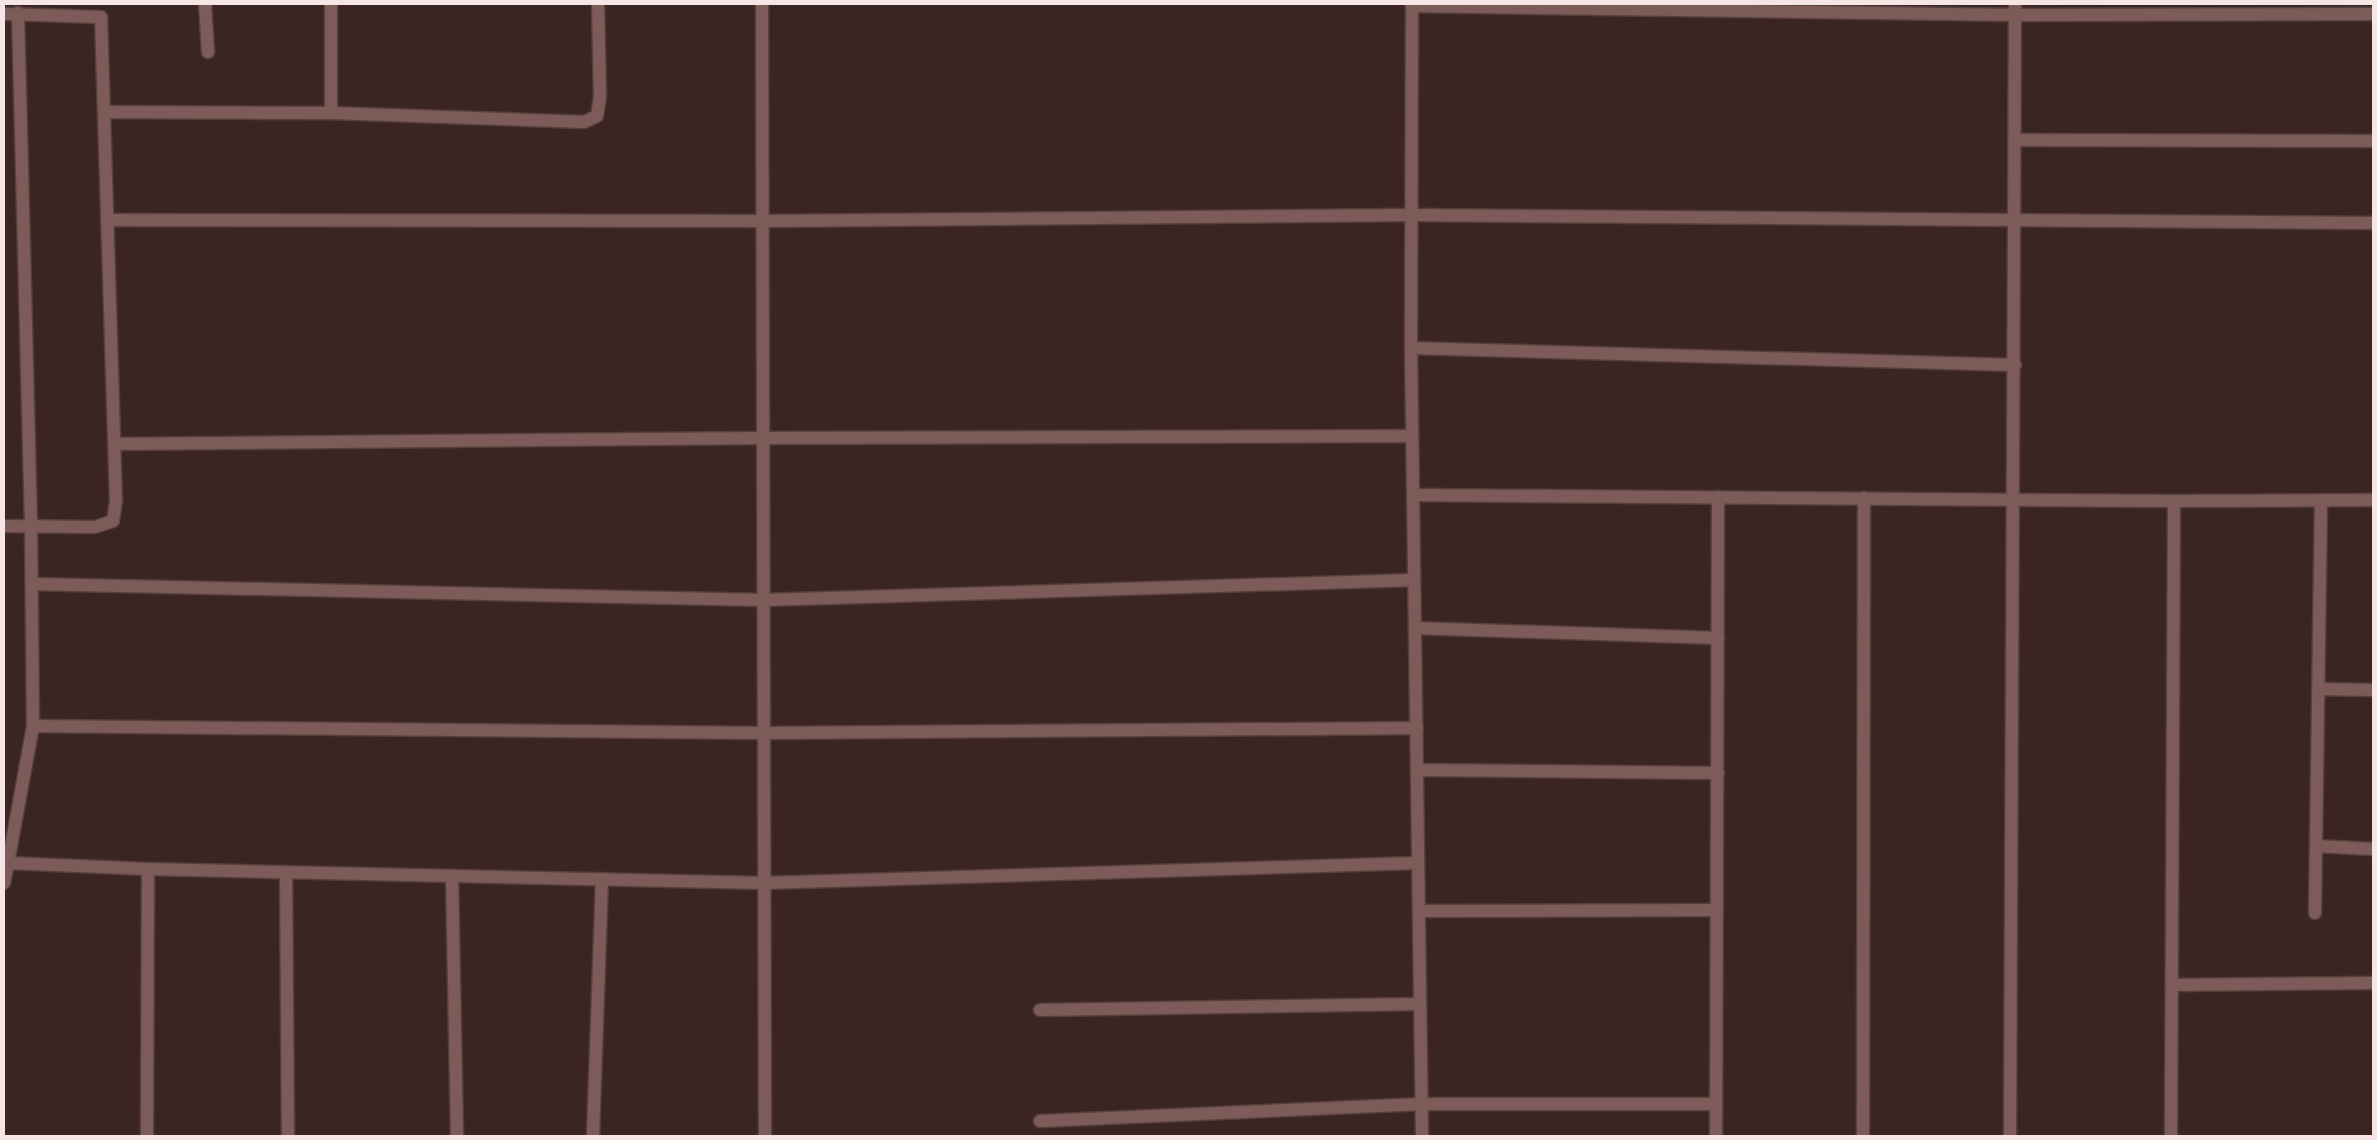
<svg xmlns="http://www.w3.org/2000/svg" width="2377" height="1140" viewBox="0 0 2377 1140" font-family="Rubik,sans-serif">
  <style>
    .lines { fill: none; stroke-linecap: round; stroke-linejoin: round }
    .service-casing { stroke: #55403e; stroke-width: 15 }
    .minor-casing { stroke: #55403e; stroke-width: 15 }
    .service { stroke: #7c5b58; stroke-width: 12 }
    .minor { stroke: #7c5b58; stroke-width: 12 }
  </style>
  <rect width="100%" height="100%" fill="#3b2523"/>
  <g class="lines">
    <!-- service casing -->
    <g class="service-casing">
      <polyline id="service" points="205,4 208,52"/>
    </g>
    <!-- minor casing -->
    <g class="minor-casing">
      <g id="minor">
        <polyline points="762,4 765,1136"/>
        <polyline points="1412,4 1411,348 1422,1136"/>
        <polyline points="1412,6 2015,15 2373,14"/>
        <polyline points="4,14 101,17 116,501 113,521 95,527 4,526"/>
        <polyline points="105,112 331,113 584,122 597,116 600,96 598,4"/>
        <polyline points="331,113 331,4"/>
        <polyline points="2015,140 2373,141"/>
        <polyline points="107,220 762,221 1410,215 2373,223"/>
        <polyline points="1411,348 2015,365"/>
        <polyline points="115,444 763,438 1412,436"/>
        <polyline points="1413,495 2174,501 2373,500"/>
        <polyline points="32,584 763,600 1414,580"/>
        <polyline points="1415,628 1718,638"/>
        <polyline points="2318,689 2373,690"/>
        <polyline points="33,726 764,733 1417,728"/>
        <polyline points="1417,770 1718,773"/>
        <polyline points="2316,846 2373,849"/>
        <polyline points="8,863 33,726 31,525 18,13"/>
        <polyline points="286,872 288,1136"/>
        <polyline points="452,876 457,1136"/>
        <polyline points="4,883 8,863 148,869 764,883 1418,863"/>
        <polyline points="1419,911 1717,910"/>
        <polyline points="2315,913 2321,500"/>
        <polyline points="2172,985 2373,983"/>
        <polyline points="1040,1010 1420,1004"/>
        <polyline points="1040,1121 1422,1104 1716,1104"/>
        <polyline points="147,1136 148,869"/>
        <polyline points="593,1136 602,879"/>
        <polyline points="1716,1136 1718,497"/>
        <polyline points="1863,1136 1864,498"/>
        <polyline points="2010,1136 2015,4"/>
        <polyline points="2171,1136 2174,501"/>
      </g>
    </g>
    <!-- service -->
    <use href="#service" class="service"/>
    <!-- minor -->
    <use href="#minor" class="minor"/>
  </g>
  <!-- border -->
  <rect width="2377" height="1140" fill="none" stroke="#f5e6e5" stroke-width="10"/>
</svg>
